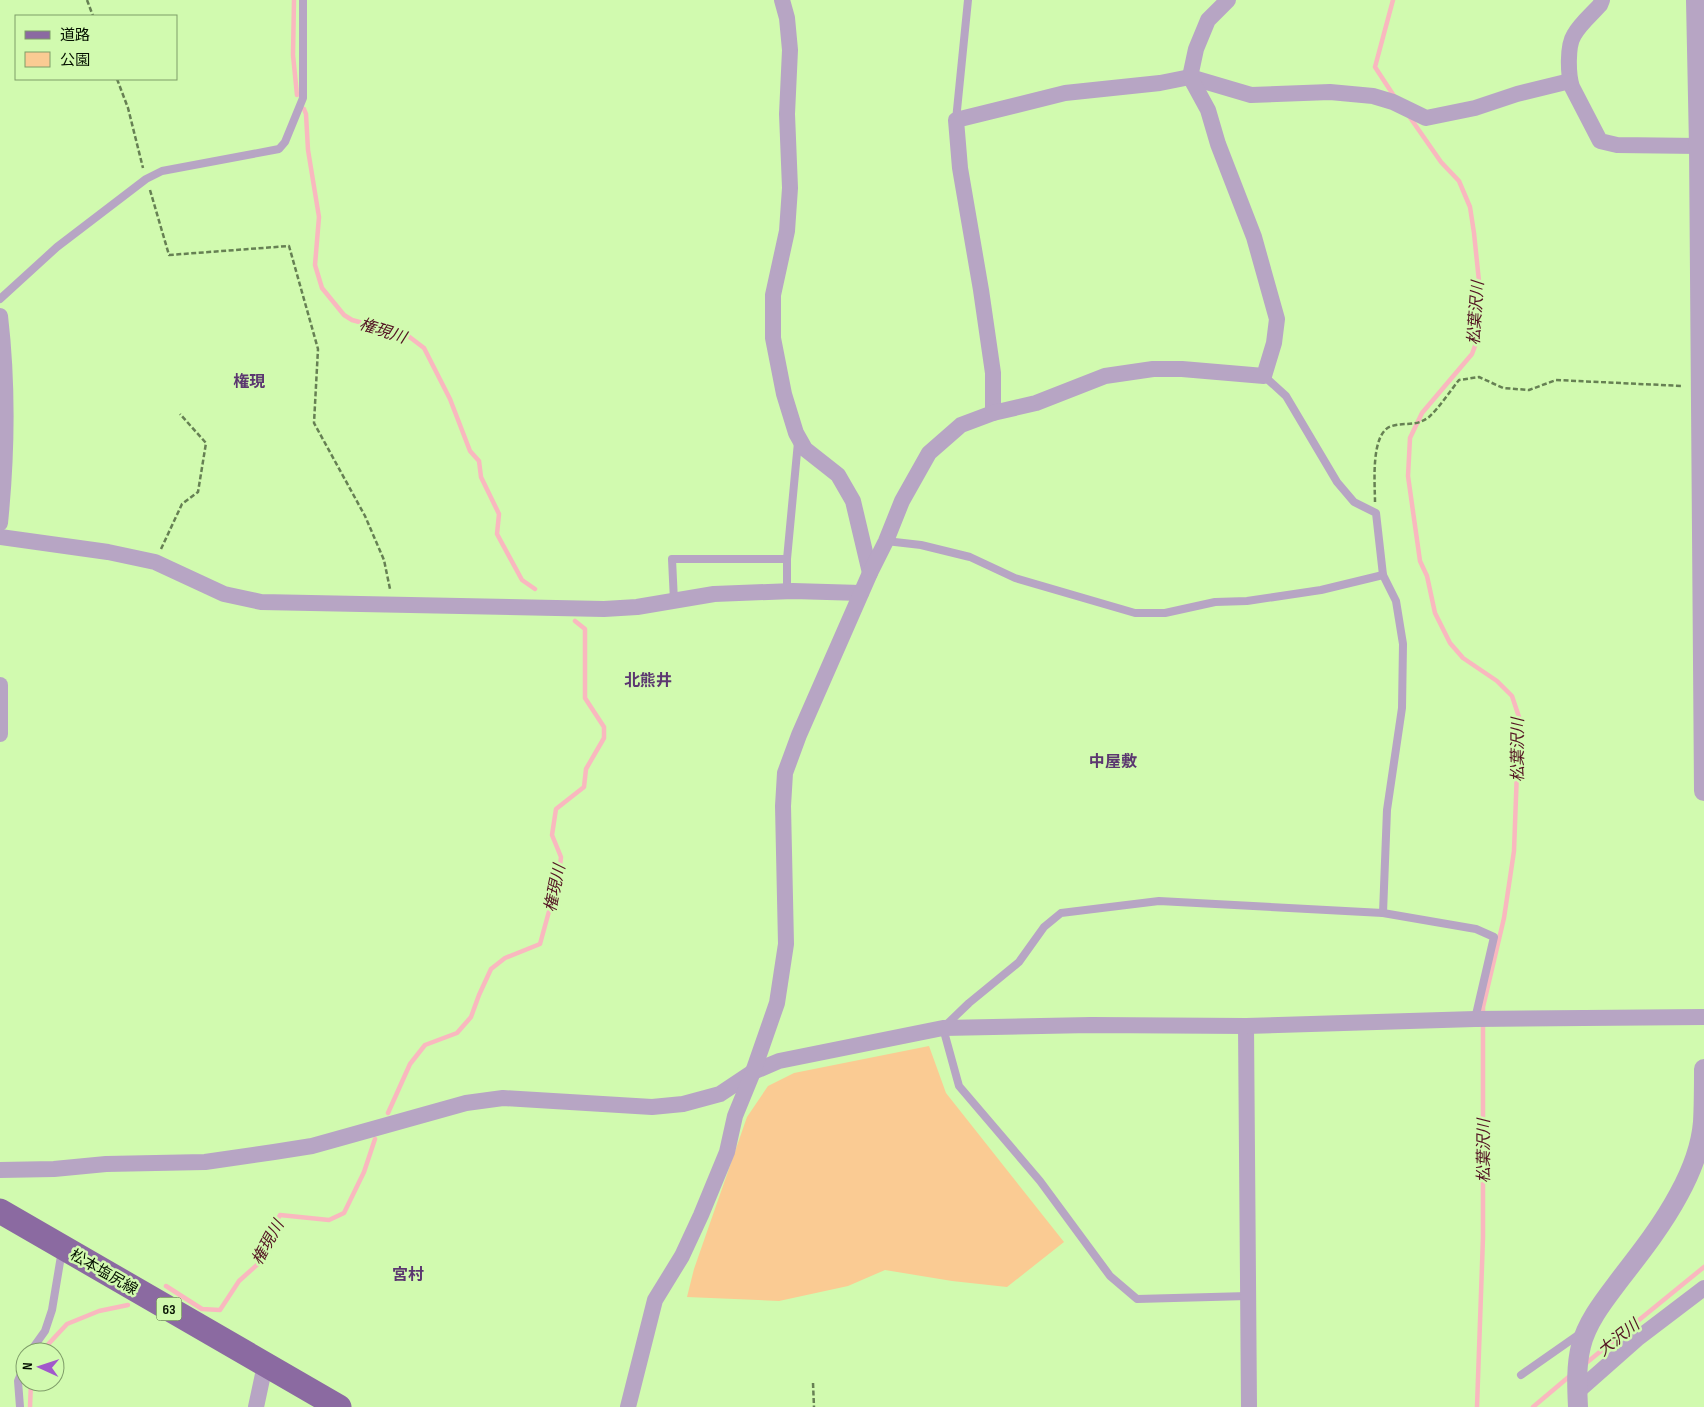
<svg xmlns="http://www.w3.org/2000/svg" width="1704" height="1407" viewBox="0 0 1704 1407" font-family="'Sofia Sans Condensed','Noto Sans JP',sans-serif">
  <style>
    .green { fill: #facb93 }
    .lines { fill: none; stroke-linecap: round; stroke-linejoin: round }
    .stream { stroke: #f9b8bf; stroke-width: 4.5 }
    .path { stroke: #668053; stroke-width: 2.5; stroke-dasharray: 5 2.5; stroke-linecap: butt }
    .service { stroke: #b7a5c4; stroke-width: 8 }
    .minor { stroke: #b7a5c4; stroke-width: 16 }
    .tertiary { stroke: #b7a5c4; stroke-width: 20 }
    .primary { stroke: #8b6aa1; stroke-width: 25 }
    .labels { text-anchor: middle; stroke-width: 5; stroke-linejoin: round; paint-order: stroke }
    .shield { fill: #d1faaf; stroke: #425734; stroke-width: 1 }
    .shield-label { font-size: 14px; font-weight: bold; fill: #051100 }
    .street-label { font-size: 15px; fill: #051100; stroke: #d1faaf }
    .water-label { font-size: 16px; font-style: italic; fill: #521221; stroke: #d1faaf }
    .neighbourhood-label { font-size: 16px; font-weight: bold; fill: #5b3770; stroke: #d1faaf }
  </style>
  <rect width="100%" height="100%" fill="#d1faaf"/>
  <!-- green -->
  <polygon class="green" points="929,1046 946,1093 1064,1242 1007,1287 952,1281 885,1270 848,1286 779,1301 687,1297 694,1269 747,1117 768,1086 794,1073"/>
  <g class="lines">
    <!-- stream -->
    <g class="stream">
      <polyline points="294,0 293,55 297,95"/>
      <polyline points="1393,0 1375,67 1394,96"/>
      <polyline points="304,109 306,114 308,150 319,217 315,265 322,288 344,315 352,320 407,335 424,348 450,399 470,451 479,461 481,477 499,514 497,534 522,580 535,589"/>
      <polyline points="1409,116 1441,162 1459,181 1470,207 1474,233 1480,291 1475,346 1472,354 1422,413 1410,438 1408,476 1420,561 1427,576 1435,613 1450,643 1463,658 1497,681 1512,696 1519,717 1514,851 1504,918 1483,1007 1483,1237 1477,1407"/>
      <polyline points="388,1113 410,1064 425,1045 457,1033 471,1017 479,995 491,969 505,958 540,944 559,875 561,857 552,835 556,809 584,787 586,769 604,738 604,727 585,698 585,629 575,621"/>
      <polyline points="166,1286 202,1309 220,1310 239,1281 259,1263 266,1240 280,1215 329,1220 344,1213 364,1172 375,1139"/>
      <polyline points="41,1352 67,1324 99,1311 128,1305"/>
      <polyline points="1585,1364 1704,1267"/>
      <polyline points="30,1407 31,1382"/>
      <polyline points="1533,1407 1571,1375"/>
    </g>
    <!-- path -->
    <g class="path">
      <polyline points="87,0 93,16"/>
      <polyline points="117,79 128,108 143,168"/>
      <polyline points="150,190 169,255 289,246 318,349 314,423 365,516 384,560 390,589"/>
      <path d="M1375 502C1375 484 1370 432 1392 426 1405 422 1416 427 1429 417 1439 408 1450 391 1459 380L1479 377 1503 388 1529 390 1556 380 1683 386"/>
      <polyline points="161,549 182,504 198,492 206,443 180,414"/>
      <polyline points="813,1383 814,1407"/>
    </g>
    <!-- service -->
    <g class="service">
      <polyline points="956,120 968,0"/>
      <polyline points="0,299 57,247 146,179 162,171 279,149 285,142 303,98 303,0"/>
      <polyline points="1264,376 1286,396 1337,482 1354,502 1376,513 1383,575 1396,601 1403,644 1402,708 1387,810 1383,913"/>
      <polyline points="886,541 921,545 970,557 1015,578 1135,613 1165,613 1215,602 1247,601 1321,590 1383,575"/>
      <polyline points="787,559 798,442"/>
      <polyline points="674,601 672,559 787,559 787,591"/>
      <polyline points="1248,1296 1137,1299 1110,1276 1040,1181 959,1086 943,1028 969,1003 1019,962 1044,927 1061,913 1159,901 1383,913 1476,929 1494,937 1475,1019"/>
      <polyline points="30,1352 45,1331 52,1310 62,1250"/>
      <polyline points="1521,1375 1581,1333"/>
      <polyline points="20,1407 18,1381 25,1364"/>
    </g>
    <!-- minor -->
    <g class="minor">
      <polyline points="782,0 787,18 790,50 787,114 790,188 787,231 773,295 773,338 784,394 796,433 805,449 838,475 853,501 870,573"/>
      <path d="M1602 0 1600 5C1592 14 1580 24 1574 35 1567 46 1568 75 1572 87L1600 141 1617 145 1699 146"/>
      <path d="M0 316C8 385 7 454 0 523"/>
      <polyline points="993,413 993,373 981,290 960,168 956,120 1065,93 1160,83 1190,77 1251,95 1330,92 1373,96 1393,102 1426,118 1475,108 1517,94 1570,81"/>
      <polyline points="0,537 108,552 155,562 224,594 261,602 604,609 637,607 714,594 793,591 861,593"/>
      <polyline points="0,685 0,734"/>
      <polyline points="1246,1026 1249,1407"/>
      <polyline points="0,1170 54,1169 106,1164 205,1162 274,1152 312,1146 466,1103 503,1098 652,1107 683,1104 720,1094 753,1072 779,1061 943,1028 1091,1025 1246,1026 1475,1019 1704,1017"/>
      <polyline points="1577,1392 1637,1339 1704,1288"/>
      <polyline points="256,1407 265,1365"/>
      <polyline points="628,1407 655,1300 682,1256 701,1215 727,1152 735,1116 753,1072 777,1003 786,944 783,806 785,773 799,735 870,573 886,541 902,501 929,453 961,425 993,413 1036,403 1105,376 1153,369 1182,369 1264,376 1274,343 1277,319 1254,237 1218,144 1208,110 1190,77 1196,49 1208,20 1228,0"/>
    </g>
    <!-- tertiary -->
    <g class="tertiary">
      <polyline points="1696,0 1699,146 1704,791"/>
      <path d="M1578 1407C1577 1387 1576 1366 1581 1346 1587 1321 1606 1298 1621 1278 1642 1251 1663 1224 1679 1194 1691 1172 1701 1146 1703 1122 1704 1104 1704 1086 1704 1069"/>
    </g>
    <!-- primary -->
    <polyline class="primary" points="0,1211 339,1407"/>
  </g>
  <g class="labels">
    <!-- shield labels -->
    <rect class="shield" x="156.5" y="1297.5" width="25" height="23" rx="4"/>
    <g class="shield-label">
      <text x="169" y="1314">63</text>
    </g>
    <!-- street labels -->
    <g class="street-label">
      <text transform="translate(104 1272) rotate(30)" y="5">松本塩尻線</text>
    </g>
    <!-- water labels -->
    <g class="water-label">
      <text transform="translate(1475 313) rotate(-86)" y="6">松葉沢川</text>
      <text transform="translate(383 330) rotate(18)" y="6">権現川</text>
      <text transform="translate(1517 750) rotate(-90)" y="6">松葉沢川</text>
      <text transform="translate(554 888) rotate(-78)" y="6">権現川</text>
      <text transform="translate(1483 1151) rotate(-90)" y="6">松葉沢川</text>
      <text transform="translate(267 1242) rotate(-61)" y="6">権現川</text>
      <text transform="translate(1618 1337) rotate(-39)" y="6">大沢川</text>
    </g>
    <!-- neighbourhood labels -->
    <g class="neighbourhood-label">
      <text x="249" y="387">権現</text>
      <text x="648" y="686">北熊井</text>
      <text x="1113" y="767">中屋敷</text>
      <text x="408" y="1280">宮村</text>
    </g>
  </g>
  <!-- legend -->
  <rect x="15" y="15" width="162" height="65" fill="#d1faaf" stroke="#7f9d69"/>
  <rect x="25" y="31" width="25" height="8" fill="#8b6aa1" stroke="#7f9d69"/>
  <text x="60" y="40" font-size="15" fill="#051100">道路</text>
  <rect x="25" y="52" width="25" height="15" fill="#facb93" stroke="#7f9d69"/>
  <text x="60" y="65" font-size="15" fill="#051100">公園</text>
  <!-- north arrow -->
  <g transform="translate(40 1367) rotate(273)"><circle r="24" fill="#d1faaf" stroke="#7f9d69"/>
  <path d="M0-4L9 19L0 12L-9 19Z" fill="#a158cb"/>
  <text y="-8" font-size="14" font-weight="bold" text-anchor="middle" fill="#051100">N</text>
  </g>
</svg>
